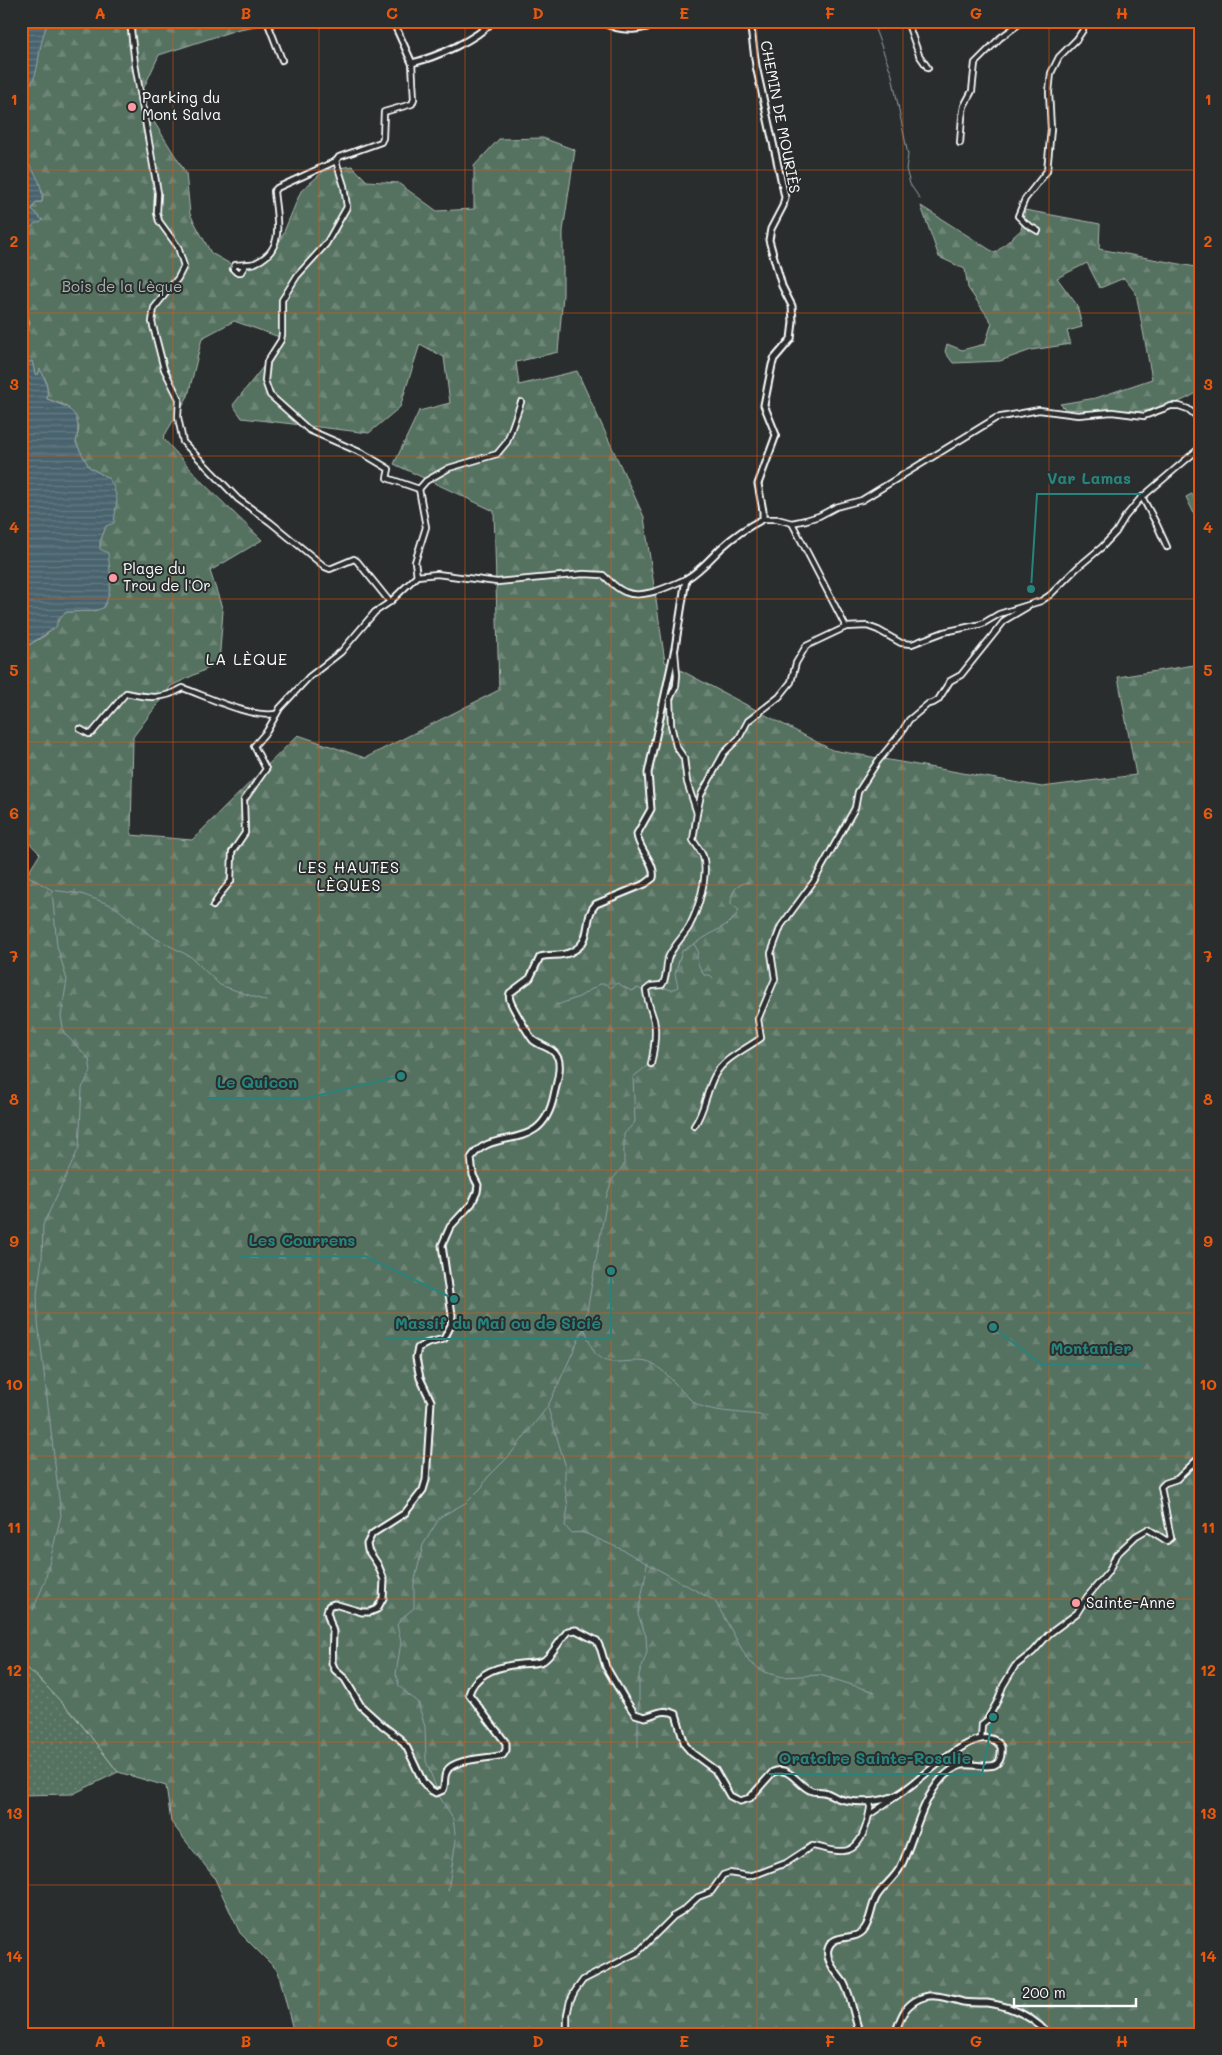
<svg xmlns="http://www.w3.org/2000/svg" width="1222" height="2055" viewBox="0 0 1222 2055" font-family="Mali,sans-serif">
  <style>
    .grass { fill: url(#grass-dots); stroke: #aab8b0 }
    .forest { fill: url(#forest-firs); stroke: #aab8b0; fill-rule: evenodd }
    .cemetery { fill: url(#cemetery-stones); stroke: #aab8b0 }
    .water { fill: url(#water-rules); stroke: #92a2a8 }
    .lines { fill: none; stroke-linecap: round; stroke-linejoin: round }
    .stream { stroke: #92a2a8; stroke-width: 1 }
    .minor-casing { stroke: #fff; stroke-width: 8 }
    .tertiary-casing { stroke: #fff; stroke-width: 9 }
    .minor { stroke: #2a2d2e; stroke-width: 4.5 }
    .tertiary { stroke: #2a2d2e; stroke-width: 5 }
    .grid { fill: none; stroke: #e8590c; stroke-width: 1; stroke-opacity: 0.55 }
    .poi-dot { fill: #ff9aa2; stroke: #2a2d2e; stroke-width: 2 }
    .labels { text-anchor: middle; stroke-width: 4; stroke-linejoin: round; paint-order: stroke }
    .poi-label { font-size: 15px; fill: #fff; stroke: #2a2d2e; text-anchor: start }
    .street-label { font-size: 15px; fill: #fff; stroke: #2a2d2e }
    .park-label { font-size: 15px; fill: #aab8b0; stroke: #2a2d2e }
    .neighbourhood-label { font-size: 16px; letter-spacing: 1px; fill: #fff; stroke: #2a2d2e }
    .leader { fill: none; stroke: #27847c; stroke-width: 2 }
    .callout-dot { fill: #27847c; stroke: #2a2d2e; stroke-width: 2 }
    .callout-label { font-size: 16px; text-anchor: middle; font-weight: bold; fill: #27847c; stroke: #2a2d2e; stroke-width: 4; stroke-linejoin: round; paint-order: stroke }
    .neatline { fill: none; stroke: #e8590c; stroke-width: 2 }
    .grid-label { font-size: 16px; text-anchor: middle; font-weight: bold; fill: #e8590c }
  </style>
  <defs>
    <pattern id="grass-dots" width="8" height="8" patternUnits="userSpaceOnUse" patternTransform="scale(1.25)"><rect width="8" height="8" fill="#557160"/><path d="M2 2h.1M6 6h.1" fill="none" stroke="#6e8678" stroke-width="1.8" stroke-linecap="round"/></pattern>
    <pattern id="forest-firs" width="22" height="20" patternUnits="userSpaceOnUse" patternTransform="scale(1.25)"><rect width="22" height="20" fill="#557160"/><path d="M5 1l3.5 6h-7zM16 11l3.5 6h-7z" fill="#6e8678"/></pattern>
    <pattern id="cemetery-stones" width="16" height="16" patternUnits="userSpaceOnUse" patternTransform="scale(1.25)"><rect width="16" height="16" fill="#557160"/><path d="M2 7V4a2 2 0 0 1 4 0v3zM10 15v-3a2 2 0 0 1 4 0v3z" fill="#6e8678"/></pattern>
    <pattern id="water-rules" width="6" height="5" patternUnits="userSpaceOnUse" patternTransform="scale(1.25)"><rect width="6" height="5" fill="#4a646e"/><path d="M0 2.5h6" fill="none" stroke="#657b84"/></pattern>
  </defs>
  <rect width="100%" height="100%" fill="#2a2d2e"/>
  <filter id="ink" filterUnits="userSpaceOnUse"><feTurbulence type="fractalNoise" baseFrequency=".02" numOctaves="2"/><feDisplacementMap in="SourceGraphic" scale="10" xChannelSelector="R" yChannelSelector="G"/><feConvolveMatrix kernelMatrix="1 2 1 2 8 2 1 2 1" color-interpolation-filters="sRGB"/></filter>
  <g filter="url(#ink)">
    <!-- grass -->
    <path class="grass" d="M21 1665C60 1692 89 1735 118 1772L73 1794 21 1795Z"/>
    <!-- forest -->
    <g class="forest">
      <path d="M48 21H284L239 29 159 55 139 98 186 173 190 214 211 253 241 270 280 241 301 191 325 170 352 166 367 181 398 183 437 211 474 209V166L499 139 543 138 575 150 563 231V295L558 352 516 362 519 385 577 371 644 517 665 662 832 750 1042 787 1136 775 1118 677 1201 664V2034H300L292 2026 278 1971 240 1933 214 1877 171 1822 166 1786 118 1772 78 1720 35 1674 21 1665V877L25 878 40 854 21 834 24 812 21 811V652L27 646 46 635 66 612 94 611 100 542 106 526 108 478 89 467 76 443 79 427 67 406 47 399C48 388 47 379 40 370L38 375 35 374 32 361 25 365 21 362 22 341 30 323 21 290V266L24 261 21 252V232L40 219 32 209 36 202H42L43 194 38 181 21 154V87L36 72 41 41ZM234 321 285 339 233 405 242 418 369 433 400 407 420 344 444 357 450 403 419 411 394 464 494 511 499 690 365 758 298 735 192 840 131 835 133 737 171 686 219 663 223 611 210 571 262 540 203 483 163 438 188 396 202 338Z"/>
      <path d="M921 206 995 253 1021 230 1025 210 1100 224 1099 249 1201 268V390C1158 419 1113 412 1065 409L1060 404 1096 398 1152 379 1136 293 1124 278 1100 288 1087 263 1057 278 1077 305 1082 327 1067 331 1071 344 1031 350 1000 361 953 363 945 352 947 344 962 350 985 344 992 323 968 288 965 269 939 257Z"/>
    </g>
    <!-- cemetery -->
    <polygon class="cemetery" points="1201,489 1201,528 1186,497"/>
    <!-- water -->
    <g class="water">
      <path d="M21 21H48C46 28 43 34 42 41 37 57 40 74 28 87H21Z"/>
      <path d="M21 154C32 167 44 184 42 202H36L32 209 40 218 43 220 40 223H35L32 227H26L21 232Z"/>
      <polygon points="27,289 29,330 25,334 21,344 21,290"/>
      <path d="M32 361 35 374 38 375 40 369C46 380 48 386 47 399 73 409 82 413 76 443L89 467 108 478 113 485 117 499 114 523 106 526 100 542V549L108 553C110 572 114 591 103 608L94 611 66 612 58 619 56 627 27 646 21 652V362L25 365Z"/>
    </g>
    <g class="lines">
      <!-- stream -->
      <g class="stream">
        <polyline points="872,21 892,75 908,155 906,169 910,184 920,199"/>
        <polyline points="23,873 52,890 57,946 67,980 61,1016 64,1033 89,1059 91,1071 82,1088 79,1148 43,1225 42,1259 37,1294 38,1322 61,1515 45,1581 33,1610"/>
        <polyline points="52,890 81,894 114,906 151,936 191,957 220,985 266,1001"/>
        <path d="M694 944 698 951C695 961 699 966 704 975H710L713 978"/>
        <path d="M661 987 672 990 678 987 675 974 682 951 729 923 736 916 739 910 731 904C731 891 736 884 749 882"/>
        <polyline points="557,1005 579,997 600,984 606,984 611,988 617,983 631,991 638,988 645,992"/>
        <polyline points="606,1198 612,1180 624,1165 624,1134 635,1122 633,1077 647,1066"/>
        <path d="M584 1328C588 1336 590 1346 595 1353 607 1371 634 1355 652 1364 671 1373 681 1395 698 1405 712 1412 750 1413 767 1416"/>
        <polyline points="548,1408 565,1464 565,1487 568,1507 565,1526 571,1533 582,1532 621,1549 715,1601 749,1662 764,1672 783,1677 820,1675 875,1692"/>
        <polyline points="646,1569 648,1562"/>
        <polyline points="639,1714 639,1675 647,1652 646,1636 638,1615 646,1573"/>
        <polyline points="638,1747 638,1718"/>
        <polyline points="437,1790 426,1761 425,1727 418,1703 399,1686 396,1674 401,1642 397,1625 402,1618 414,1608 414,1584 423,1545 440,1517 467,1502 482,1487 487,1478 509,1456 548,1406 584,1328 606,1204"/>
        <polyline points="438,1794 453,1819 456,1840 448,1891"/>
      </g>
      <!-- minor casing -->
      <g class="minor-casing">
        <g id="minor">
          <polyline points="98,21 103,25 112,21"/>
          <polyline points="130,21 135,64 158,193 157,213 159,221 178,247 184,266 178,278 154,308 152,322 164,369 179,399 178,417 183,442 238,499 270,522 325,567 330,569 354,559 357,561 390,602"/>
          <polyline points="267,21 282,60"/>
          <polyline points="907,21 919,55 928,68"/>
          <polyline points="412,63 414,99 412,104 384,112 383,138 381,142 339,157 336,161 344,186 347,207 326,244 297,276 282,300 282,334 281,340 267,362 265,381 270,395 309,430 364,454 389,469 387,478 419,489 426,527 415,562 417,576"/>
          <polyline points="960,143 962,117 964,106 972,91 975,63 1000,38 1023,21"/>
          <polyline points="1038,231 1026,224 1018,216 1025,199 1047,171 1051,129 1049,92 1051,73 1059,57 1077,39 1083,30 1084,21"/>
          <path d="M246 264 241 272H236L233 269 235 265C242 264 249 265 255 263 287 250 276 217 274 191L277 188 336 161"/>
          <polyline points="419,489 426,481 449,468 497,454 507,442 521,402"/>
          <polyline points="1142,497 1157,525 1167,547"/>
          <polyline points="763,519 777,519 792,523 806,520 819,516 836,507 862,500 996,418 1039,410 1078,415 1112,412 1144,416 1171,406 1179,406 1188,409 1201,420"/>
          <polyline points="792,523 846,627"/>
          <path d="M80 729 89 734 92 733 126 693C149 698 162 700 183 688 208 697 250 718 276 714"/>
          <polyline points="697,813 701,795 724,753 739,738 748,721 779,697 791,682 796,663 806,646 846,627 867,626 878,630 901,643 912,644 944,632 982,624 999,614 1041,601 1050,595 1077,568 1102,547 1116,532 1125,517 1140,499 1201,447"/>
          <path d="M213 906 222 892 231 881 232 852 245 833 244 800 266 769 254 746 267 731 280 708 309 677 341 652 375 612 390 602 417 576 437 574 497 582 584 574 603 575C610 581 616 589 625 592 643 600 669 586 686 579"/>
          <path d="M651 1064C654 1050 657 1034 654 1020 651 1010 647 1001 646 990L651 986 662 985C668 977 665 965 669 956 674 945 683 937 689 927 698 910 709 875 703 856 701 851 696 845 693 840L697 813 687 782 684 758 676 746 671 725 670 699 676 686 677 675 675 652"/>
          <path d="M694 1126C705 1111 706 1091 715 1075 724 1058 746 1049 761 1038L758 1019 775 979 771 953 781 926 814 881 855 808 858 792 878 761 901 733 909 720 928 704 933 703 938 700 950 681 961 675 1005 620 1027 607"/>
          <polyline points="981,1739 982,1724 987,1720 998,1700 1003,1686 1015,1666 1033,1652 1049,1634 1077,1613 1087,1597 1109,1571 1116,1555 1136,1536 1148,1529 1167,1541 1171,1538 1161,1487 1165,1483 1177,1479 1201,1456"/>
          <polyline points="869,1815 897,1796"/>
          <path d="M567 2034V2015L570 2001 575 1991 583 1980 638 1952 674 1916 684 1910 698 1897 711 1892 723 1875 729 1873 748 1876 760 1873 786 1863 812 1846C822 1847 832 1852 843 1851 863 1850 869 1818 871 1801"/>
        </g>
      </g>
      <!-- tertiary casing -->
      <g class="tertiary-casing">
        <g id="tertiary">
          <path d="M393 21 412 63C436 57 476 40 493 21"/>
          <path d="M600 21C624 34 642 30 666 21"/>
          <path d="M750 21 756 66 785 197 783 206 771 229 769 240 782 286 792 306 793 322 791 339 774 359 772 365 764 405 776 435 758 484 763 511V519C747 527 734 536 721 548 710 559 700 571 686 579L675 648 648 773 651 809 637 834C638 850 656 862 653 878L645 884 596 904C582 918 595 941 571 952 561 957 550 954 540 957L530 978 510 993C509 996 509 997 510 1000 511 1005 530 1037 533 1040 541 1047 553 1047 558 1058 562 1068 556 1085 554 1095 542 1156 493 1125 471 1158L473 1175 478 1185 477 1192 472 1203 450 1227 442 1245 452 1315 451 1325 444 1339 428 1343 418 1348 416 1358 420 1378 431 1401 426 1480 423 1490 405 1513 372 1534 367 1544 368 1550 378 1565 384 1580 383 1598 377 1609 370 1612H362L334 1604 329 1606 327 1612 333 1632 332 1663 335 1670 345 1679 361 1706 382 1725 400 1739 407 1748 423 1782 429 1789 436 1793 443 1790C446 1784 443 1777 447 1771 454 1758 489 1759 503 1755L506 1750V1743L469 1694C475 1673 499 1666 520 1664 527 1663 536 1664 543 1661 551 1657 561 1638 568 1631L576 1630 597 1641 601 1650 606 1667 626 1701 635 1714 645 1717C656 1714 665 1708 676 1714L685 1745 692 1753 715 1770 730 1796 740 1801 750 1798 773 1772C791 1765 797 1786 812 1791 816 1792 822 1791 827 1793 830 1794 833 1796 837 1798 855 1804 880 1803 897 1795 917 1786 982 1714 1001 1747 1004 1777 978 1762 962 1765 955 1767 948 1772 943 1777 920 1802 915 1837 901 1866 895 1878 884 1885 877 1896 871 1906 871 1919 865 1928 857 1943 833 1931 828 1949 825 1961 838 1974 844 1983 852 1998 854 2018 860 2034"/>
          <path d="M895 2034C900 2021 902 2009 915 2001 932 1991 946 1998 963 2002 971 2003 979 2003 987 2003 1011 2006 1031 2015 1048 2034"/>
        </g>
      </g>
      <!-- minor -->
      <use href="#minor" class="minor"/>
      <!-- tertiary -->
      <use href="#tertiary" class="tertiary"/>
    </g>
  </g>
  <!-- grid -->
  <path class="grid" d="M173 21V2034M319 21V2034M465 21V2034M611 21V2034M757 21V2034M903 21V2034M1049 21V2034M21 170H1201M21 313H1201M21 456H1201M21 599H1201M21 742H1201M21 885H1201M21 1028H1201M21 1170H1201M21 1313H1201M21 1456H1201M21 1599H1201M21 1742H1201M21 1885H1201"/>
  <!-- markers -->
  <g class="poi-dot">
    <circle cx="132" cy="107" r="5"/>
    <circle cx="113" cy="578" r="5"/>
    <circle cx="1076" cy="1603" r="5"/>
  </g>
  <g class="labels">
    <!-- poi labels -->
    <g class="poi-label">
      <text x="142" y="103">Parking du<tspan x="142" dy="17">Mont Salva</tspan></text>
      <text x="123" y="574">Plage du<tspan x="123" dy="17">Trou de l'Or</tspan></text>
      <text x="1086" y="1608">Sainte-Anne</text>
    </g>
    <!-- street labels -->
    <g class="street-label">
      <text transform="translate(780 117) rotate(79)" y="5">CHEMIN DE MOURIÈS</text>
    </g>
    <!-- park labels -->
    <g class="park-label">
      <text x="122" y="292">Bois de la Lèque</text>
    </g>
    <!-- neighbourhood labels -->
    <g class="neighbourhood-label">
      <text x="247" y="665">LA LÈQUE</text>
      <text x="349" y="873">LES HAUTES<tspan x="349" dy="18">LÈQUES</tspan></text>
    </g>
  </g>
  <!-- callouts -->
  <path class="leader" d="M1031 589L1037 494H1141M401 1076L307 1098H207M454 1299L365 1256H239M611 1271L611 1339H385M993 1327L1041 1364H1142M993 1717L982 1774H769"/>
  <g class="callout-dot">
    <circle cx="1031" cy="589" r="5"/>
    <circle cx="401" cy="1076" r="5"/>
    <circle cx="454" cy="1299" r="5"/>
    <circle cx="611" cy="1271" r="5"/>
    <circle cx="993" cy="1327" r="5"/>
    <circle cx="993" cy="1717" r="5"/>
  </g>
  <g class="callout-label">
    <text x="1089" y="484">Var Lamas</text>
    <text x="257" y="1088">Le Quicon</text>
    <text x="302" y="1246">Les Courrens</text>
    <text x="498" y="1329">Massif du Mai ou de Sicié</text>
    <text x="1091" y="1354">Montanier</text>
    <text x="875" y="1764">Oratoire Sainte-Rosalie</text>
  </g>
  <!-- margin -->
  <rect width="1222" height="2055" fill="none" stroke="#2a2d2e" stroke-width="55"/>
  <!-- scale -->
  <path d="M1014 1998v8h122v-8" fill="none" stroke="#ffffff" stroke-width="2.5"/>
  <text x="1022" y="1998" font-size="15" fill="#ffffff" stroke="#2a2d2e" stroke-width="4" paint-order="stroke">200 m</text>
  <rect x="28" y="28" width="1166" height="2000" class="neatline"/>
  <g class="grid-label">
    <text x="100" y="19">A</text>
    <text x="246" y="19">B</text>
    <text x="392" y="19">C</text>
    <text x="538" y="19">D</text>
    <text x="684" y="19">E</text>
    <text x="830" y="19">F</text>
    <text x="976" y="19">G</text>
    <text x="1122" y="19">H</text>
    <text x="14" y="105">1</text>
    <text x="1208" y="105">1</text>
    <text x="14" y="247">2</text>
    <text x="1208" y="247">2</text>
    <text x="14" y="390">3</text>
    <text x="1208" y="390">3</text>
    <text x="14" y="533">4</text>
    <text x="1208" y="533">4</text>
    <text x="14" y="676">5</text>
    <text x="1208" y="676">5</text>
    <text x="14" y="819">6</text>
    <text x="1208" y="819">6</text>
    <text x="14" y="962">7</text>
    <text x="1208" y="962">7</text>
    <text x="14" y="1105">8</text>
    <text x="1208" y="1105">8</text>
    <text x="14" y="1247">9</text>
    <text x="1208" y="1247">9</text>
    <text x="14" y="1390">10</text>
    <text x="1208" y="1390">10</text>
    <text x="14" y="1533">11</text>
    <text x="1208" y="1533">11</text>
    <text x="14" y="1676">12</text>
    <text x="1208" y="1676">12</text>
    <text x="14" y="1819">13</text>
    <text x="1208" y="1819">13</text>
    <text x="14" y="1962">14</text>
    <text x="1208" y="1962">14</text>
    <text x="100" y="2047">A</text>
    <text x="246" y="2047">B</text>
    <text x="392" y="2047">C</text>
    <text x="538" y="2047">D</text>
    <text x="684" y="2047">E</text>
    <text x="830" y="2047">F</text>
    <text x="976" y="2047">G</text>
    <text x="1122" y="2047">H</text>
  </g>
</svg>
